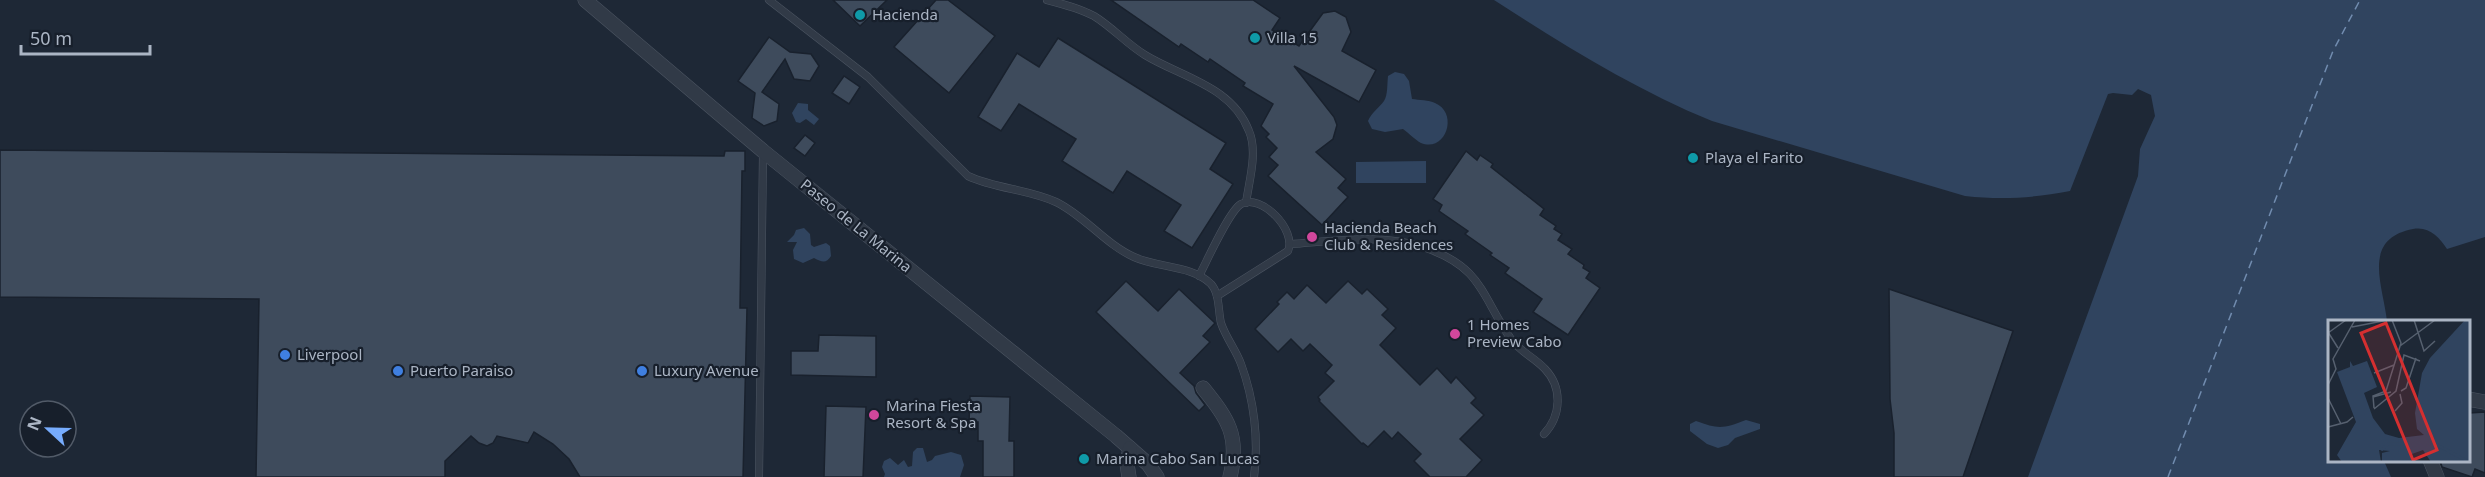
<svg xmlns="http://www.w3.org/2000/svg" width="2485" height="477" viewBox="0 0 2485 477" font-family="'Noto Sans',sans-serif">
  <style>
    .water { fill: #30445f }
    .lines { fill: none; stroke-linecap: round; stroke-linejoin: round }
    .ferry { stroke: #718caf; stroke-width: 1.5; stroke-dasharray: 8 6; stroke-linecap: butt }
    .building { fill: #3e4b5c; stroke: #19212d; stroke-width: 1.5 }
    .lane-casing { stroke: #4c5562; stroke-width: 8 }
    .street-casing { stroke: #4c5562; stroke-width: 15 }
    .lane { stroke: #313a47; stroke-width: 7 }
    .street { stroke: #313a47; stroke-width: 14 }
    .culture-dot { fill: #0f9aa8; stroke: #171f2b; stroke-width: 2 }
    .hotel-dot { fill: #d1479c; stroke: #171f2b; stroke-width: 2 }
    .shop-dot { fill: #3f7fe0; stroke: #171f2b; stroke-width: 2 }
    .labels { text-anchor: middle; stroke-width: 4.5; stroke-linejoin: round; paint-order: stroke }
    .poi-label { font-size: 15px; fill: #abb5c4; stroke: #171f2b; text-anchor: start }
    .street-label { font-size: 15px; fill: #abb5c4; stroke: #171f2b }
    .inset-river { fill: none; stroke: #30445f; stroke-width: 3 }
    .inset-road { fill: none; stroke: #56606f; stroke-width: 1.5 }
    .view { fill: #d42f30; fill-opacity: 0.15; stroke: #d42f30; stroke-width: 3 }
    .inset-edge { fill: none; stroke: #abb5c4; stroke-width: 3 }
  </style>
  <rect width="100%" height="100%" fill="#1e2836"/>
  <!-- water -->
  <g class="water">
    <path d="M1494 0H2485V237L2447 249C2439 237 2429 226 2413 229 2361 239 2383 285 2387 321H2329V460L2384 461 2391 477H2028L2138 176 2140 149 2155 116 2151 95 2138 89 2132 95 2113 93 2108 94 2070 191C2034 198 2002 200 1965 196L1712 121C1634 89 1564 45 1494 0Z"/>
    <path d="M1395 72 1404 74 1409 81 1412 99C1419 100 1429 100 1435 103 1459 113 1446 153 1421 143 1415 140 1409 133 1403 129L1385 132 1372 129 1368 121C1372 112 1379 108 1384 101 1388 95 1387 84 1388 76Z"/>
    <polygon points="798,103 808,104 808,110 819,119 814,125 806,119 800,123 796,122 792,113"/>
    <polygon points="1426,161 1426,183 1356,183 1356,162"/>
    <path d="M804 228 810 234 811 245 814 247 826 243 830 246 831 256C826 264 822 262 814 258L803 263 794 259 793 250 797 242H787L794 235 796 230Z"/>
    <path d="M1746 420 1760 424V429L1735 438 1728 445 1718 448 1707 444 1690 431V424L1696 421C1718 429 1723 429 1746 420Z"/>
    <polygon points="917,448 923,448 927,462 932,460 935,456 951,452 961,455 964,465 960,477 884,477 885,474 882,467 884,461 890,458 898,465 904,460 908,467 912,466 913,452"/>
  </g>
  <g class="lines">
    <!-- ferry -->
    <polyline class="ferry" points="2168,477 2333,51 2360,0"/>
  </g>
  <!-- building -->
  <g class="building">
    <polygon points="833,0 887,0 860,26"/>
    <polygon points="936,0 948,0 995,36 949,93 894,47"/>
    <polygon points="1111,0 1253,0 1280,18 1272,30 1299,46 1323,13 1335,11 1346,17 1351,32 1342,51 1376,70 1359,102 1294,66 1334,117 1337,125 1333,139 1316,152 1346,179 1338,188 1348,197 1322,225 1268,176 1278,165 1269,157 1277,148 1266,137 1269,134 1261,126 1273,104 1243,86 1245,83 1210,59 1208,62 1181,44 1179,47"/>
    <polygon points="769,37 790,52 811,54 819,66 810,81 794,79 785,59 762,92 779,104 777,121 764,126 752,118 755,93 738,81"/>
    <polygon points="1058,38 1226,143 1210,169 1233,184 1192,248 1164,231 1181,205 1127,171 1113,193 1062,161 1076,139 1019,104 1001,131 978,117 1017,53 1039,67"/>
    <polygon points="844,76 860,87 849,104 832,93"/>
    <polygon points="805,135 815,143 805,156 794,148"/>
    <polygon points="0,150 724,156 725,151 745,151 745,171 742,171 740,308 747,308 743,477 580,477 569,459 553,444 534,432 528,443 497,436 493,443 487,446 479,443 471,436 445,461 445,477 256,477 259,299 0,297"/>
    <polygon points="1466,151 1477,160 1480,155 1493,164 1491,167 1544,209 1540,215 1556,226 1554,229 1562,234 1558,240 1572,249 1568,254 1584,265 1583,268 1590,272 1586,278 1600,288 1568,335 1533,312 1542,299 1505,273 1509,268 1490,255 1492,253 1465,234 1468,231 1439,211 1442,205 1433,199"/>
    <polygon points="1126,281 1158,311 1179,289 1215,323 1203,336 1210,342 1180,373 1194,386 1196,393 1205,405 1199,411 1096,312"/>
    <polygon points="1348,281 1362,294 1367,289 1388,309 1382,315 1396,328 1380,345 1420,385 1437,368 1451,383 1456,377 1476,398 1471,403 1484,415 1460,439 1482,460 1466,477 1430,477 1414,461 1421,454 1398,432 1392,439 1384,431 1368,447 1363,443 1362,444 1319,401 1320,400 1318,397 1334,381 1325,373 1332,365 1310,344 1303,351 1291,339 1278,352 1255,329 1279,304 1277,302 1287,292 1294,299 1307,285 1326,303"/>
    <polygon points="1889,289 2013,331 1963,477 1894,477 1894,433 1890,399"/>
    <polygon points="819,335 876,336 876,377 791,375 791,351 818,351"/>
    <polygon points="970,396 1010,397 1009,441 1014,441 1014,477 983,477 983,441 978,441 978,422 969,422"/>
    <polygon points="826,406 866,407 863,477 824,477"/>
    <polygon points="2485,412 2485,473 2475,469 2472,477 2442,467 2440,460 2469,460 2469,413"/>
  </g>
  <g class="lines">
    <!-- lane casing -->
    <g class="lane-casing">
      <g id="lane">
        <path d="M769 0 868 77 968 176C996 189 1028 189 1056 202 1085 216 1105 244 1134 257 1158 268 1192 265 1211 284 1220 294 1218 311 1221 323 1226 338 1236 350 1241 364 1254 399 1259 440 1254 477"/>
        <path d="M1047 0C1063 4 1079 8 1094 16 1112 27 1127 44 1145 55 1181 77 1232 86 1249 131 1258 152 1249 181 1246 203"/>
        <path d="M1290 244C1335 241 1384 233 1426 248 1483 268 1481 296 1511 339 1520 352 1534 357 1545 369 1563 388 1561 416 1544 434"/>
        <path d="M1199 276C1207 261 1229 211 1241 204 1261 193 1297 230 1288 251L1217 296"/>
        <polyline points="759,477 763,153"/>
      </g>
    </g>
    <!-- street casing -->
    <g class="street-casing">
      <g id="street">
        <polyline points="585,0 763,151 1116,436 1148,464 1157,477"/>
        <path d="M1203 388C1228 419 1240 436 1230 477"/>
        <polyline points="2468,399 2485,402"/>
        <polyline points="2430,460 2437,477"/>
        <polyline points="1129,477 1127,464 1130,448"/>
      </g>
    </g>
    <!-- lane -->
    <use href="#lane" class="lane"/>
    <!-- street -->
    <use href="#street" class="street"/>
  </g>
  <!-- markers -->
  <g class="culture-dot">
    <circle cx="860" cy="15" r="6"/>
    <circle cx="1255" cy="38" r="6"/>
    <circle cx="1693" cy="158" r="6"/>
    <circle cx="1084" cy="459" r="6"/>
  </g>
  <g class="hotel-dot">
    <circle cx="1312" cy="237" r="6"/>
    <circle cx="1455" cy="334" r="6"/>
    <circle cx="874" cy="415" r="6"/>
  </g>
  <g class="shop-dot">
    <circle cx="285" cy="355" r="6"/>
    <circle cx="398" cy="371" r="6"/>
    <circle cx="642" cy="371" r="6"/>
  </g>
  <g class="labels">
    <!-- poi labels -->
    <g class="poi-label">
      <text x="872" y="20">Hacienda</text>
      <text x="1267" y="43">Villa 15</text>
      <text x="1705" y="163">Playa el Farito</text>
      <text x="1324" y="233">Hacienda Beach<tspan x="1324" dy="17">Club &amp; Residences</tspan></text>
      <text x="1467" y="330">1 Homes<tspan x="1467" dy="17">Preview Cabo</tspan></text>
      <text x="297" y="360">Liverpool</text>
      <text x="410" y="376">Puerto Paraiso</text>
      <text x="654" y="376">Luxury Avenue</text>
      <text x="886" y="411">Marina Fiesta<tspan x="886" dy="17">Resort &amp; Spa</tspan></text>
      <text x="1096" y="464">Marina Cabo San Lucas</text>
    </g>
    <!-- street labels -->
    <g class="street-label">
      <text transform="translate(856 226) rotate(39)" y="5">Paseo de La Marina</text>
    </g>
  </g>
  <!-- overview -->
  <g transform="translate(2328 320)">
    <rect width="142" height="142" fill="#1e2836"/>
    <path d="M137 0H142V142H103L95 130 84 134 83 142H54V133L62 131 51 130 53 142H14L9 135 28 102 9 52 22 47V41L25 46 39 41 49 67 36 73 45 98 57 114 71 118 96 115 89 109 87 93 94 53 102 38Z" fill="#30445f"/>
    <path class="inset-river" d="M53 130 60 124H107L141 142"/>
    <path class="inset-road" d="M86 0 96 31 107 21M24 7 60 0M0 12 10 28M0 13 18 0M72 26 107 0M46 53 66 45M0 65 8 49 5 39 27 0M73 71 78 68 88 38M45 77 63 72M0 78 13 104M46 88 45 76 58 71 73 23 64 0M46 89 68 71 76 35 92 41M67 91 74 83 72 74M0 107 19 102 25 97"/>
    <path class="view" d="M58 3 109 130 85 140 33 13Z"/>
    <rect width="142" height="142" class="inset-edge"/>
  </g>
  <!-- north arrow -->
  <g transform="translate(48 429) rotate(292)"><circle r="28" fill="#171f2b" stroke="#525b68" stroke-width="1.5"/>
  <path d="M0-4.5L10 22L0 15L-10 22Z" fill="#77acfd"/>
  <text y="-9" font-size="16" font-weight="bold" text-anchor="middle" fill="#abb5c4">N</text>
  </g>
  <!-- scale -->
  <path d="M21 45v9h129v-9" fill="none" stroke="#abb5c4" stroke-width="3"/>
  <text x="30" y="45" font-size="18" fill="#abb5c4" stroke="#171f2b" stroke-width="4.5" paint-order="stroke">50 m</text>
</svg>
